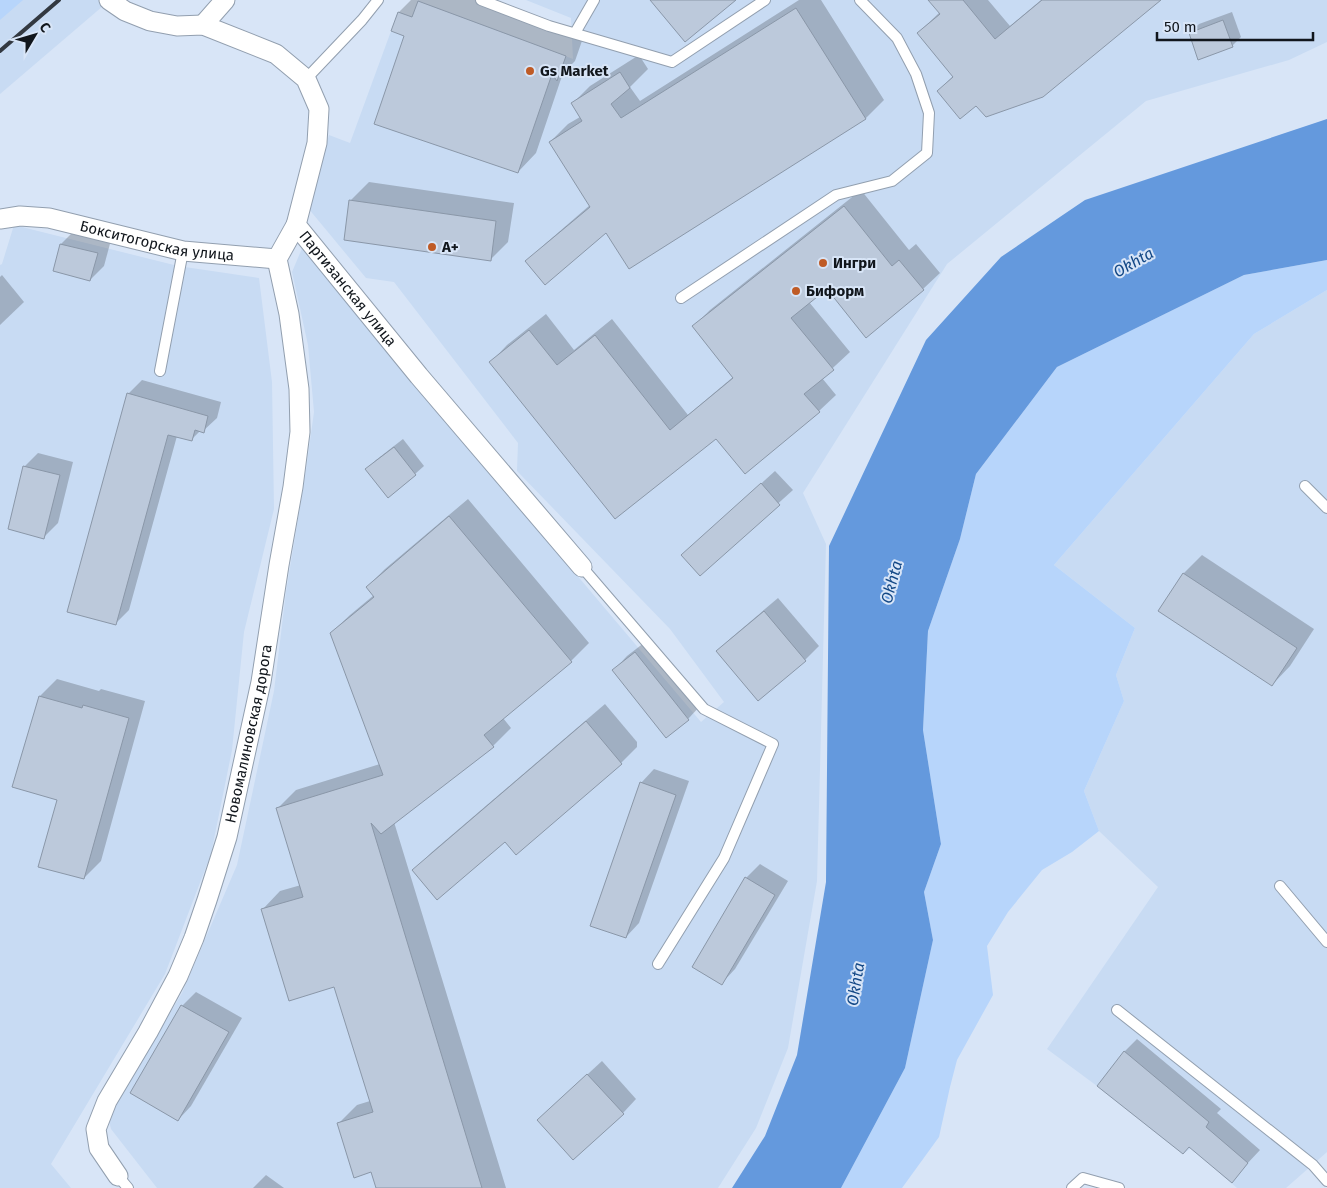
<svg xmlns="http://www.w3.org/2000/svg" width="1327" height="1188" viewBox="0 0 1327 1188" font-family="'Fira Sans',sans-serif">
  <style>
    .built { fill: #c8dbf3 }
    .green { fill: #b7d5fb }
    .water { fill: #6499dd }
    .shadow { fill: #0003 }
    .building { fill: #bcc9db; stroke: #8a97a8 }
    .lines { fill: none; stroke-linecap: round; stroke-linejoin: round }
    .service-casing { stroke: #929faf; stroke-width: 12 }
    .minor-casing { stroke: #929faf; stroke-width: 21 }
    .service { stroke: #fff; stroke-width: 10 }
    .minor { stroke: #fff; stroke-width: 19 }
    .rail { stroke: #333941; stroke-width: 4 }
    .poi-dot { fill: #bf5b26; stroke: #d8e5f7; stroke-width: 2 }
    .labels { text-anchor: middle; stroke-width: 4; stroke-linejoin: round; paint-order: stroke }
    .poi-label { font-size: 15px; font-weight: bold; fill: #11161c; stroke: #d8e5f7; text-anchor: start }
    .street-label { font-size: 15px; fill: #11161c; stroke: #d8e5f7 }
    .water-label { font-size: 16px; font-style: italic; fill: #134886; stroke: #d8e5f7 }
  </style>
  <rect width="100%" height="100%" fill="#d8e5f7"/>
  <!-- built -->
  <g class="built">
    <polygon points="0,0 110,0 0,94"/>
    <polygon points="526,0 1327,0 1327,42 1289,60 1146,101 947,264 803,493 826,544 817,881 788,1048 756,1128 718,1188 157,1188 111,1129 108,1117 182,993 237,865 274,691 286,592 306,470 314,412 308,345 292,272 303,246 428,399 701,722 724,702 670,629 517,471 518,443 394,282 366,278 308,208 329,135 350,143 398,12 412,17 418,1 573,59 571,18"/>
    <polygon points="14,225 178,266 259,278 272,382 274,509 244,632 232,750 211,854 165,974 51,1164 71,1188 0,1188 0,265 2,264"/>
    <polygon points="1327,290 1327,1152 1286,1188 1237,1188 1191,1148 1183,1154 1097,1086 1047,1049 1158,887 1099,831 1084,791 1124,701 1116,675 1135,628 1054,565 1254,334"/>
  </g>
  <!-- green -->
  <g class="green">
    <polygon points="0,0 23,0 0,20"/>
    <polygon points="1327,260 1327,290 1254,334 1054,565 1135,628 1116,675 1124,701 1084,791 1099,831 1072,852 1042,870 1008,912 987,946 993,995 957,1060 950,1087 939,1137 902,1188 841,1188 905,1068 933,940 924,892 941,844 923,730 928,631 960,539 976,474 1057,367 1244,275"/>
  </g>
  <!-- water -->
  <polygon class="water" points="1327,119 1327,260 1244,275 1057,367 976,474 960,539 928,631 923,730 941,844 924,892 933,940 905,1068 841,1188 732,1188 765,1136 797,1055 826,882 829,546 926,340 1001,257 1085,200"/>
  <!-- shadow -->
  <g class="shadow">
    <polygon points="411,0 482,0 583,38 575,61 563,73 536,153 518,172 399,12"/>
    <polygon points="799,0 821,0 884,100 866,118 629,267 607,231 527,262 545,244 590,205 550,142 568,124 580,117 572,104 590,86 639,55 648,69 630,87 640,101"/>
    <polygon points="930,0 988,0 1010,26 1041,0 1159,0 977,104 938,91 953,76 918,33 940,12"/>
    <polygon points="1232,12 1241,37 1232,46 1190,33 1199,24"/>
    <polygon points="369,182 514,203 508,242 490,260 351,200"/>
    <polygon points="861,190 909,250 916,244 940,273 923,289 827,288 809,302 850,352 822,378 836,395 819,411 716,437 615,518 491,362 507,345 546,314 574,350 612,319 688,415 733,377 693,327 710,310"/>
    <polygon points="75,230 111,240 104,266 90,280 55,270 61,244"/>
    <polygon points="2,275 24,302 0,325 0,277"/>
    <polygon points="142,380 221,402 217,418 203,431 200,431 191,440 177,436 129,610 115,624 128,394"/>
    <polygon points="403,439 424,466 415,474 367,469 376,460"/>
    <polygon points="38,453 73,462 58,523 44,537 24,467"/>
    <polygon points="775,471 793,490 700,574 683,555"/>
    <polygon points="468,499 589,643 571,661 503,718 511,728 493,746 394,822 506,1188 377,1188 372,1171 339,1123 357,1105 370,1101 335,986 262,910 280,891 301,885 278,808 296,790 380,764 331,633 350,615 374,595 367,587 385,569"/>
    <polygon points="1202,555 1314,629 1290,666 1272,685 1160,611 1184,573"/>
    <polygon points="778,598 819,646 805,660 758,699 717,651 731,638"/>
    <polygon points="649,639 701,705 688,719 614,670 627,656"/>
    <polygon points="57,679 99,691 101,689 145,701 101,861 84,878 58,799 14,786 40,696"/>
    <polygon points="605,704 637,742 637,747 618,766 505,840 414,870 432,852"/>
    <polygon points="654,769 689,781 639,923 626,937 641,783"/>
    <polygon points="760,864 788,881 735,969 722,983 693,966 746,878"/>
    <polygon points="196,992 242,1018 191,1106 178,1120 132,1093 182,1006"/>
    <polygon points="1137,1039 1221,1109 1217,1113 1260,1150 1231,1181 1124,1052"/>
    <polygon points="602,1061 636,1099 623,1113 538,1120"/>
    <polygon points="266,1175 284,1188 253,1188"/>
  </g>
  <!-- building -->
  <g class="building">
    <polygon points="650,0 736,0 685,42"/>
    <polygon points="928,0 963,0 995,39 1042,0 1161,0 1043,97 986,117 976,106 960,119 937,91 953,77 917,33 940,14"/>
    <polygon points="418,1 566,56 557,81 552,74 518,173 374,124 404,36 391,31 398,12 412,17"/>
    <polygon points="796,8 866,119 629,269 606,233 545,285 525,261 590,207 549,142 582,121 571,103 620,72 630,88 611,104 621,118"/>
    <polygon points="1223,20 1233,47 1198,60 1189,33"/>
    <polygon points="349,200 496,221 491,261 344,240"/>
    <polygon points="844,206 892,266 899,260 924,290 866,338 827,289 791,318 834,370 804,394 820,412 745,474 716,439 615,519 489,362 529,330 557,365 595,335 670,430 733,378 692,326"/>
    <polygon points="60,244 98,253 90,281 53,271"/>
    <polygon points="127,393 208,416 204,433 195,430 192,441 168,435 116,625 67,612"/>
    <polygon points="394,447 416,475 388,498 365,469"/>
    <polygon points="23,466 60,475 44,539 8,529"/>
    <polygon points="761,483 780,505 700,576 681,555"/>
    <polygon points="449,516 572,662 484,735 494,747 381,834 371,823 482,1188 376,1188 371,1172 354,1178 337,1123 373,1112 334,987 289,1001 261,909 303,897 276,808 383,775 330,633 374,597 366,587"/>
    <polygon points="1183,573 1297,648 1272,686 1158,611"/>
    <polygon points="764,611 806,661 758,701 716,651"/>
    <polygon points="635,652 689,720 666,738 612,670"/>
    <polygon points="39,696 82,708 83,705 129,718 84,879 38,867 57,800 12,787"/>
    <polygon points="586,721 622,764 516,855 505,842 437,900 412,870"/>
    <polygon points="640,782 676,795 626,938 590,926"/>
    <polygon points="745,877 775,895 722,985 692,967"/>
    <polygon points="181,1005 229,1032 178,1121 130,1093"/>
    <polygon points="1124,1051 1209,1122 1206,1127 1248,1163 1232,1183 1189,1147 1183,1154 1097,1086"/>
    <polygon points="587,1074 624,1114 573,1160 537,1120"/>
  </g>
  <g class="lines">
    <!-- service casing -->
    <g class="service-casing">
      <g id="service">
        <polyline points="481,0 549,26 672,62 765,0"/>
        <polyline points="575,33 594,0"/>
        <polyline points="306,79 362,20 378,0"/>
        <polyline points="681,298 836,195 892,181 927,153 929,113 916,74 897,38 860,0"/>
        <polyline points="160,371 183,251"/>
        <polyline points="1305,486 1327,508"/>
        <polyline points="582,567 704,709 773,744 724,858 658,964"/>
        <polyline points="1280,886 1327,942"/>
        <polyline points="1117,1010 1313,1165 1327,1181"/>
        <polyline points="118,1176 128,1188"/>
        <polyline points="1072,1188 1083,1178 1119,1188"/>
      </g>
    </g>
    <!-- minor casing -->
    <g class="minor-casing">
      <g id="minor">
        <path id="s1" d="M109 0 125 11 150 21 177 26 203 25 276 54 306 79 319 109 317 143 296 225 419 376 582 567"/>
        <polyline points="203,25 225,0"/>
        <path id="s2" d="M0 219 20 216 49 218 183 251 277 259 296 225"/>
        <path id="s3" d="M118 1176 99 1148 96 1129 107 1101 148 1032 178 976 194 938 207 900 227 837 261 682 279 565 293 487 300 432 299 389 289 314 277 259"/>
      </g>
    </g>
    <!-- service -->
    <use href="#service" class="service"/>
    <!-- minor -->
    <use href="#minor" class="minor"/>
    <!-- rail -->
    <polyline class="rail" points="0,51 59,0"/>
  </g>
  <!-- markers -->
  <g class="poi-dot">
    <circle cx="530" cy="71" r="5"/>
    <circle cx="432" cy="247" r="5"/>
    <circle cx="823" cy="263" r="5"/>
    <circle cx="796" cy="291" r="5"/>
  </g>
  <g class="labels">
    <!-- poi labels -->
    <g class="poi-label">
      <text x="540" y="76">Gs Market</text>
      <text x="442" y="252">А+</text>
      <text x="833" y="268">Ингри</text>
      <text x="806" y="296">Биформ</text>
    </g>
    <!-- street labels -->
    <g class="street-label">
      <text dy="5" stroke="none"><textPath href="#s2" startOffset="160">Бокситогорская улица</textPath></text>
      <text dy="5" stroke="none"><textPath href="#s1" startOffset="451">Партизанская улица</textPath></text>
      <text dy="5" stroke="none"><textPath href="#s3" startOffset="480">Новомалиновская дорога</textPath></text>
    </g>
    <!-- water labels -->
    <g class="water-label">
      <text transform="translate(1133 262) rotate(-30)" y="6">Okhta</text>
      <text transform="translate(891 582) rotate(-75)" y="6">Okhta</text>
      <text transform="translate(855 984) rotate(-81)" y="6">Okhta</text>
    </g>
  </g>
  <!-- north arrow -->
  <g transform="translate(35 35) rotate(52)" stroke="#d8e5f7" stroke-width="4" paint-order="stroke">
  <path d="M0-4L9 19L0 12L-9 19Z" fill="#11161c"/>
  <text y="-8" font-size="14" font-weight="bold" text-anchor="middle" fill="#11161c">С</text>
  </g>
  <!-- scale -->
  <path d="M1157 32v8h156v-8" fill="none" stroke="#11161c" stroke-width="2.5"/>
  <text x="1164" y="32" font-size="15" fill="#11161c" stroke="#d8e5f7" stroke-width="4" paint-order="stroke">50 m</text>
</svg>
